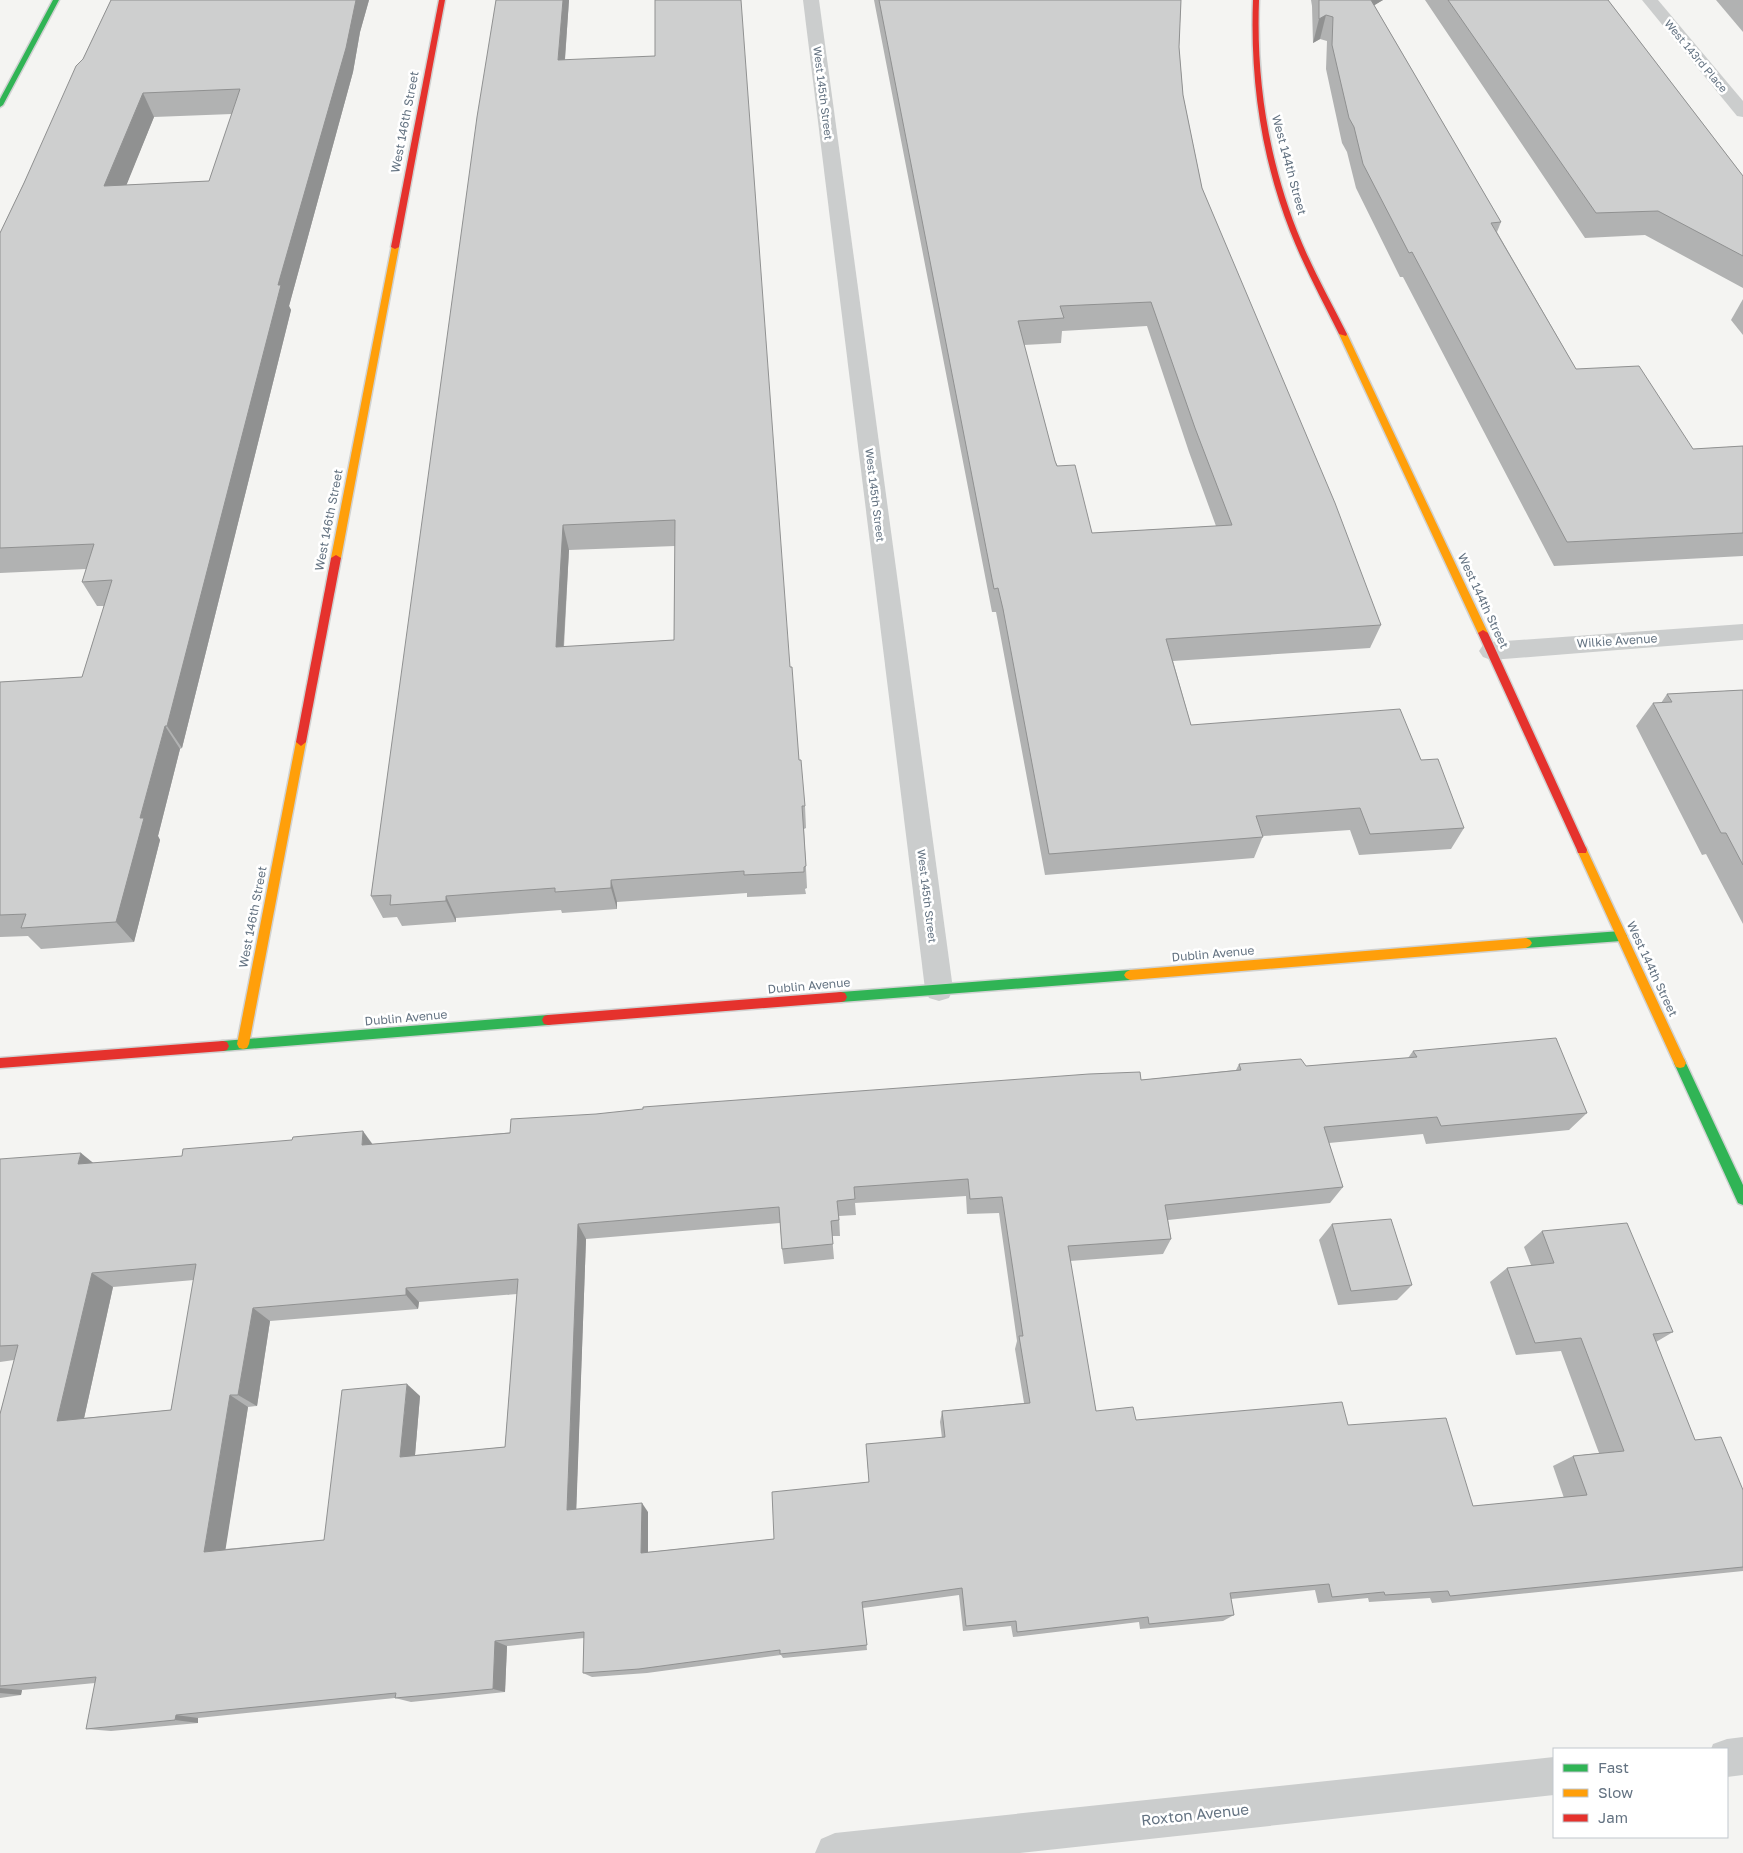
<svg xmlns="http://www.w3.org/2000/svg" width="1743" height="1853" viewBox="0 0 1743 1853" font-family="'Golos Text',sans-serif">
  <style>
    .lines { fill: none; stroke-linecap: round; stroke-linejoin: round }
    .fast-casing { stroke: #d0d2d2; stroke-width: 3 }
    .slow-casing { stroke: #d0d2d2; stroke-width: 3 }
    .jam-casing { stroke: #d0d2d2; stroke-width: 3 }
    .street { fill: #cbcdcd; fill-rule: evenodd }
    .fast { fill: #30b455; fill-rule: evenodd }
    .slow { fill: #ff9f0a; fill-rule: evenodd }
    .jam { fill: #e5322d; fill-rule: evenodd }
    .wall { fill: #b1b2b2; fill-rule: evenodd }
    .shaded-wall { fill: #909191 }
    .building { fill: #cecfcf; stroke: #909191; fill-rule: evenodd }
    .labels { text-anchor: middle; stroke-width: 5; stroke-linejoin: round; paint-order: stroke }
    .far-street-label { font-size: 11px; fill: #647382; stroke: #fff }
    .street-label { font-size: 12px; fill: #647382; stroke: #fff }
    .near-street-label { font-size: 15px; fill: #647382; stroke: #fff }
  </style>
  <rect width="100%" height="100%" fill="#f4f4f2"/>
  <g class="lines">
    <!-- fast casing -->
    <g class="fast-casing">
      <g id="fast">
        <polygon points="53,0 59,0 3,105 0,107 0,99"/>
        <polygon points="1621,931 1625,933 1627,936 1625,939 1621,941 1526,948 1522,946 1520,943 1522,940 1526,938"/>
        <polygon points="1130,970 1134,972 1136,975 1134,978 1130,980 841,1002 837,1001 835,997 837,993 841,992"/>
        <polygon points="548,1015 552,1016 554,1020 552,1024 548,1025 223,1051 219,1050 217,1046 219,1042 223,1041"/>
        <polygon points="1680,1058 1684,1059 1743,1185 1743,1205 1738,1203 1674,1063 1676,1059"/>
      </g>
    </g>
    <!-- slow casing -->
    <g class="slow-casing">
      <g id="slow">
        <polygon points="392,245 399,247 341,558 336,561 331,558"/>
        <polygon points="1340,332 1347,334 1488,633 1486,635 1483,636 1478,633 1339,334"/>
        <polygon points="301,738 306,742 249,1044 247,1048 243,1049 239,1048 237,1044 296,742"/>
        <polygon points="1582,846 1586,847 1587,850 1686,1063 1684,1067 1680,1068 1676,1067 1674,1063 1577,850 1578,847"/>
        <polygon points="1526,938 1530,940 1532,943 1530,946 1526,948 1130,980 1126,978 1124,975 1126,972 1130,970"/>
      </g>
    </g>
    <!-- jam casing -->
    <g class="jam-casing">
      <g id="jam">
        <polygon points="439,0 445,0 399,247 395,249 391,247"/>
        <path d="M1253 0H1259C1256 79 1268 157 1297 231 1311 267 1330 300 1347 334L1346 336 1339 334C1322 300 1304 267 1290 231 1261 157 1250 79 1253 0Z"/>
        <polygon points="336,555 341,558 306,742 301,746 296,742 331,558"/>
        <polygon points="1483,630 1488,633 1587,850 1586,853 1578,853 1577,850 1478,633"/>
        <polygon points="841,992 845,993 847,997 845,1001 841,1002 548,1025 544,1024 542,1020 544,1016 548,1015"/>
        <polygon points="223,1041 227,1042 229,1046 227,1050 223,1051 0,1068 0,1058"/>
      </g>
    </g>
    <!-- street -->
    <g class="street">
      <polygon points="803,0 819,0 953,989 949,998 939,1001 929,998 925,989"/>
      <polygon points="1642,0 1658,0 1743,101 1743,117 1737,116"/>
      <polygon points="1743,624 1743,640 1491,660 1483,657 1479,651 1483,645 1491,642"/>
      <polygon points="1743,1737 1743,1775 1727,1777 1727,1749 1711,1749 1713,1744 1727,1739"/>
      <polygon points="1554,1757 1554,1795 1020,1853 815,1853 821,1839 835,1833"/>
    </g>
    <!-- fast -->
    <use href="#fast" class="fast"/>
    <!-- slow -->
    <use href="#slow" class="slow"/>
    <!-- jam -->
    <use href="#jam" class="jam"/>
  </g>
  <!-- wall -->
  <g class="wall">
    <path d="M111 0H369L360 32 353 72 289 306 291 310 182 748 180 749 158 836 160 840 134 942 41 949 28 936 0 937V682L82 677 104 606H97L82 582 86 569 0 573V233ZM232 114 209 181 126 185 154 117Z"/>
    <path d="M496 0H569L565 60 790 667 799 760 805 806 806 828 804 829 807 888 805 889 806 894 747 897V893L617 902V909L562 913 561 910 456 918V922L402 926 397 917 383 918 371 896ZM675 546 674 640 564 647 569 550Z"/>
    <path d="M874 0H1181L1179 47 1183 95 1202 188 1381 625 1370 648 1173 661 1191 725 1421 760 1464 828 1451 849 1359 855 1350 830 1263 836 1254 858 1045 875 1000 633 996 612H992ZM1147 326 1189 452 1216 526 1092 533 1055 461 1024 345 1061 343 1062 331Z"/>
    <polygon points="1311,0 1383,0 1374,5 1501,222 1497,232 1576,369 1693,449 1743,446 1743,556 1554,566 1403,277 1400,277 1356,188 1347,152 1342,143 1326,69 1327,41 1320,39 1313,43 1312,6"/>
    <polygon points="1425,0 1608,0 1743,176 1743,288 1645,235 1585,238"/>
    <polygon points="1716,0 1743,0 1743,32"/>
    <polygon points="1743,299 1743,335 1731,320"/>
    <polygon points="1743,690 1743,924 1706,854 1702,855 1636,726 1653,703 1661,703 1667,694"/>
    <path d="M1413 1051 1587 1113 1569 1130 1426 1144 1423 1134 1329 1143 1343 1187 1330 1203 1168 1220 1171 1239 1163 1254 1070 1261 1096 1411 1136 1420 1348 1425 1473 1506 1564 1498 1553 1466 1573 1456 1599 1453 1561 1351 1516 1355 1490 1282 1507 1268 1531 1265 1524 1247 1542 1231 1673 1332 1656 1342 1695 1440 1743 1490V1571L1432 1603 1430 1598 1369 1602 1368 1598 1318 1603 1315 1590 1231 1599 1234 1615 1223 1621 1140 1629 1139 1622 1013 1637 1011 1626 963 1631 959 1595 863 1608 867 1650 783 1658 781 1655 647 1673 592 1677 583 1673 584 1638 507 1646 505 1692 411 1702 395 1698 198 1718V1723L111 1731 86 1729 95 1683 22 1690 21 1695 0 1698V1414L14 1360 0 1362V1159L93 1163 373 1144 1141 1080 1236 1070 1239 1064 1306 1066 1408 1058ZM966 1196 967 1214 999 1213 1017 1341 1015 1349 1024 1403 942 1411 940 1422 942 1438 866 1444 869 1482 774 1539 648 1552V1512L576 1509 586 1239 780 1223 782 1249 784 1264 834 1259 832 1236H840L839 1216 856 1215 855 1203ZM194 1280 171 1410 84 1418 113 1287ZM517 1294 505 1447 415 1455 420 1396 324 1540 225 1549 248 1407 257 1406 270 1321 418 1309 419 1302Z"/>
    <polygon points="1332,1224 1412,1285 1397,1300 1338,1305 1319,1240"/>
  </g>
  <!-- shaded-wall -->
  <g class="shaded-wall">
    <polygon points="356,0 369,0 360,32 353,72 289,306 291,310 182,748 167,726 278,285"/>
    <polygon points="563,0 569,0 563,85 558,60"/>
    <polygon points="1364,0 1383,0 1360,14"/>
    <polygon points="1326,15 1320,39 1313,43 1319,19"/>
    <polygon points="143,93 154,117 116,211 104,186"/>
    <polygon points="563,525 569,550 562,671 556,647"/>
    <polygon points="165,726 180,749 158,836 160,840 134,942 116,922 140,818"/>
    <polygon points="611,880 617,902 617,909 611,888"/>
    <polygon points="446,896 456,918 456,922 446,901"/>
    <polygon points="363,1131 376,1149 362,1145"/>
    <polygon points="81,1153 102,1170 78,1164"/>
    <polygon points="578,1224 586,1239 576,1518 567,1510"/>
    <polygon points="92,1273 113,1287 81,1432 57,1421"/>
    <polygon points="406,1288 419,1302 418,1309 406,1295"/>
    <polygon points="253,1308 270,1321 257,1406 238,1395"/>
    <polygon points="407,1384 420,1396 414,1467 400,1457"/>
    <polygon points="230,1395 248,1407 224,1559 204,1552"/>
    <polygon points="642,1503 648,1512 648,1561 641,1553"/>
    <polygon points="495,1641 507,1646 505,1692 493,1689"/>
    <polygon points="0,1688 22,1690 21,1695 0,1693"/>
    <polygon points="176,1715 198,1718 198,1723 175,1720"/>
  </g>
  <!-- building -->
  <g class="building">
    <path d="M111 0H356L346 48 278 285H281L167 726H165L140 818H144L116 922 21 928 26 914 0 915V682L82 677 112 580 82 582 94 544 0 548V233L24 183 76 66 83 59ZM240 89 209 181 104 186 143 93Z"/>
    <path d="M496 0H563L558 60 655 56V0H741L790 667H792L799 760H801L805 806H802L806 866 804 867V872L744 875V871L611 880V888L555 892V888L446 896V901L390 905 391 895 371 896 477 117ZM675 520 674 640 556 647 563 525Z"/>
    <path d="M879 0H1181L1179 47 1183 95 1202 188 1335 503 1381 625 1166 639 1191 725 1400 709 1421 760 1438 759 1464 828 1370 834 1360 808 1256 816 1263 837 1049 854 1003 609 998 588 994 589ZM1151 302 1195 428 1232 525 1092 533 1075 465 1057 466 1055 461 1018 321 1064 318 1060 306Z"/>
    <polygon points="1319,0 1371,0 1501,222 1491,223 1576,369 1639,366 1693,449 1743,446 1743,533 1567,542 1412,252 1409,253 1363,164 1354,127 1349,118 1332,45 1333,17 1326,15 1319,19"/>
    <polygon points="1448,0 1608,0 1743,176 1743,256 1658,211 1596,213"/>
    <polygon points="1743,690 1743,865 1726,833 1721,833 1653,703 1672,702 1667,694"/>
    <path d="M1556 1038 1587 1113 1441 1126 1437 1117 1324 1127 1343 1187 1165 1205 1171 1239 1068 1246 1096 1411 1133 1407 1136 1420 1342 1402 1348 1425 1446 1418 1473 1506 1587 1495 1573 1456 1624 1451 1581 1338 1535 1343 1507 1268 1554 1263 1542 1231 1627 1223 1673 1332 1653 1334 1695 1440 1721 1437 1743 1490V1567L1450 1596 1448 1591 1385 1595 1384 1592 1332 1597 1329 1584 1230 1593 1234 1615 1149 1624 1148 1617 1017 1632 1016 1621 966 1626 962 1588 862 1602 867 1645 780 1654V1650L639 1669 583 1673 584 1632 495 1641 493 1689 395 1698 396 1693 176 1715 175 1720 86 1729 96 1677 0 1686V1414L18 1345 0 1346V1159L81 1153 78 1164 182 1156 183 1149 292 1140 293 1137 363 1131 362 1145 510 1133 511 1119 596 1114 643 1109V1107L1089 1074 1140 1072 1141 1080 1241 1070 1239 1064 1301 1059 1306 1066 1417 1057 1413 1051ZM968 1179 970 1199 1002 1197 1023 1336H1019L1030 1403 942 1411 945 1437 866 1444 869 1482 772 1492 774 1539 641 1553 642 1503 567 1510 578 1224 779 1207 782 1249 833 1244 831 1221 839 1220 837 1201 855 1199 854 1187ZM196 1264 171 1410 57 1421 92 1273ZM518 1279 505 1447 400 1457 407 1384 342 1390 324 1540 204 1552 230 1395H238L253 1308 406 1295V1288Z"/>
    <polygon points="1391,1219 1412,1285 1351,1291 1332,1224"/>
  </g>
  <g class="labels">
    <!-- far-street labels -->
    <g class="far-street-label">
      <text transform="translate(1696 56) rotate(50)" y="4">West 143rd Place</text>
      <text transform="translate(823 93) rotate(83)" y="4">West 145th Street</text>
      <text transform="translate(875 495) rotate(83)" y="4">West 145th Street</text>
      <text transform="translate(927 896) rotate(83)" y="4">West 145th Street</text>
    </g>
    <!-- street labels -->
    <g class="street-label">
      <text transform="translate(405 122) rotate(-79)" y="4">West 146th Street</text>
      <text transform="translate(1289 165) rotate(75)" y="4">West 144th Street</text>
      <text transform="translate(329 520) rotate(-79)" y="4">West 146th Street</text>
      <text transform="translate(1483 601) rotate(65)" y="4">West 144th Street</text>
      <text transform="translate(1617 641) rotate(-4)" y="4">Wilkie Avenue</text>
      <text transform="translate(253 917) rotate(-79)" y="4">West 146th Street</text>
      <text transform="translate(1213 954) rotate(-5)" y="4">Dublin Avenue</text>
      <text transform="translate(1652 969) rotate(65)" y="4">West 144th Street</text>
      <text transform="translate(809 986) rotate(-5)" y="4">Dublin Avenue</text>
      <text transform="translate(406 1018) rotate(-5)" y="4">Dublin Avenue</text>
    </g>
    <!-- near-street labels -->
    <g class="near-street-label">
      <text transform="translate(1195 1815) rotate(-6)" y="5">Roxton Avenue</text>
    </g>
  </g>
  <!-- legend -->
  <rect x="1553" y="1748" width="175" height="90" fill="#ffffff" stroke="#c1c7cd"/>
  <rect x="1563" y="1764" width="25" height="8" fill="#30b455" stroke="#c1c7cd"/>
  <text x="1598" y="1773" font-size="15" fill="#647382">Fast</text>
  <rect x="1563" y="1789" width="25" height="8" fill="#ff9f0a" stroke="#c1c7cd"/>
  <text x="1598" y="1798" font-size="15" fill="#647382">Slow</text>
  <rect x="1563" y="1814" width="25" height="8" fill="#e5322d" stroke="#c1c7cd"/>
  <text x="1598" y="1823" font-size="15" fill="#647382">Jam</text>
</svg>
